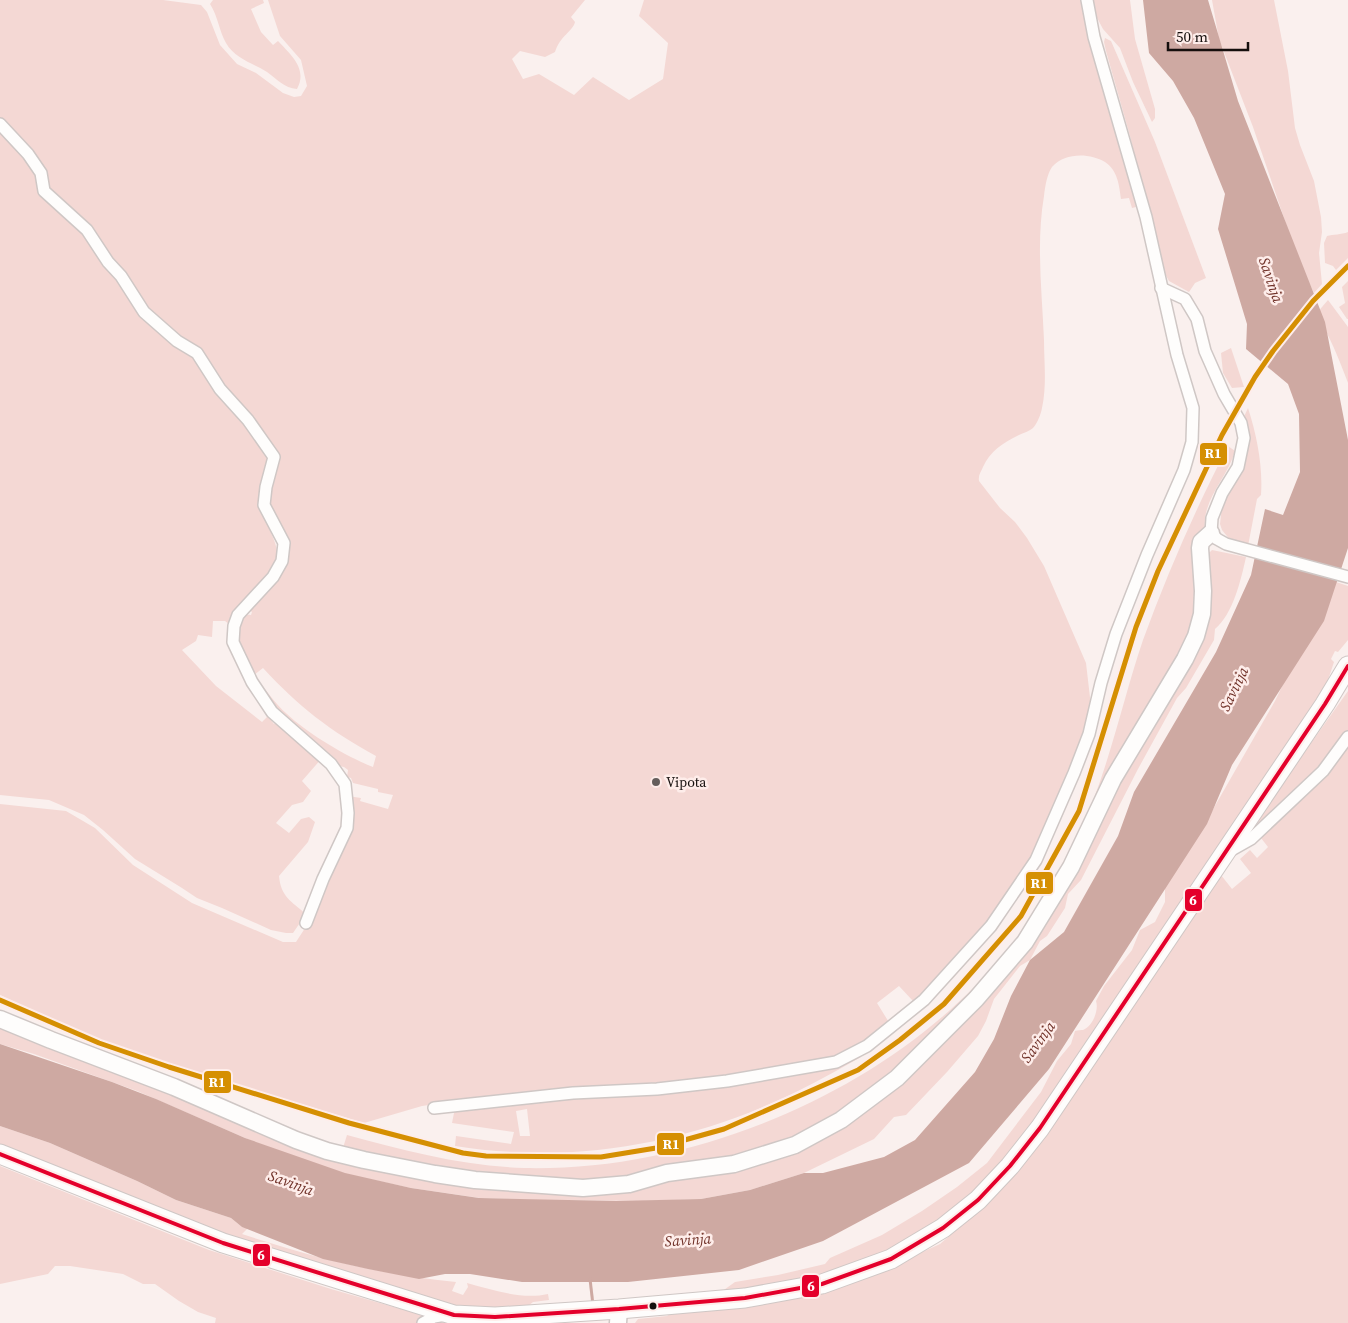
<svg xmlns="http://www.w3.org/2000/svg" width="1348" height="1323" viewBox="0 0 1348 1323" font-family="'Source Serif 4',serif">
  <style>
    .green { fill: #f4d8d4; fill-rule: evenodd }
    .water { fill: #cea9a2 }
    .lines { fill: none; stroke-linecap: round; stroke-linejoin: round }
    .stream { stroke: #cea9a2; stroke-width: 3 }
    .street-casing { stroke: #cfc7c5; stroke-width: 14 }
    .secondary-casing { stroke: #cfc7c5; stroke-width: 19 }
    .primary-casing { stroke: #cfc7c5; stroke-width: 21 }
    .street { stroke: #fefdfc; stroke-width: 11 }
    .secondary { stroke: #fefdfc; stroke-width: 16 }
    .primary { stroke: #fefdfc; stroke-width: 19 }
    .bus-1-casing { stroke: #feedea; stroke-width: 8 }
    .bus-1 { stroke: #e4002b; stroke-width: 4 }
    .rail-1-casing { stroke: #feedea; stroke-width: 9 }
    .rail-1 { stroke: #d58f02; stroke-width: 5 }
    .poi-dot { fill: #655e5c; stroke: #feedea; stroke-width: 2 }
    .bus-dot { fill: #150f0d; stroke: #feedea; stroke-width: 2 }
    .labels { text-anchor: middle; stroke-width: 5; stroke-linejoin: round; paint-order: stroke }
    .poi-label { font-size: 14px; fill: #150f0d; stroke: #feedea; text-anchor: start }
    .water-label { font-size: 15px; font-style: italic; fill: #703128; stroke: #feedea }
    .line-badge { stroke: #feedea; stroke-width: 2 }
    .badge-label { font-size: 14px; text-anchor: middle; font-weight: bold; fill: #fff }
  </style>
  <rect width="100%" height="100%" fill="#faf0ee"/>
  <!-- green -->
  <g class="green">
    <path d="M0 0H163L201 5 207 12 220 45 237 64 256 73 283 93 294 97 301 96 307 86 301 60 280 36 268 0H585L571 17 575 22C573 31 560 36 555 52L545 57 520 51 512 59 523 79 539 74 574 95 593 77 629 100 663 79 668 43 639 16 644 0H1082L1089 37 1103 87 1122 144 1136 207 1132 208 1129 198 1121 199C1119 185 1118 171 1105 162 1090 153 1065 152 1052 167 1047 174 1045 187 1044 196 1036 243 1042 292 1044 340 1044 362 1047 385 1042 408 1041 414 1037 424 1033 428 1030 431 1023 433 1019 435 1004 442 990 451 983 467 981 472 978 475 979 481L1000 508 1015 522 1027 538 1044 566 1086 663 1091 706 1085 729 1070 773 1047 827 1027 866 1003 904 961 958 942 977 913 1001 899 986 877 1003 890 1024 870 1041 848 1054 825 1062 740 1076 709 1082 676 1086 570 1089 518 1097 456 1101 422 1106 364 1123 132 1053 97 1040 0 995V804L66 811 95 828 133 865 192 903 283 942H296L309 922 347 830 350 814 348 796 361 798 360 801 388 809 393 795 378 792V789L353 783 351 778 347 777 348 770 344 767 339 766C319 750 294 733 277 714 263 699 223 644 236 623 240 617 242 614 251 615L252 612 249 610 250 604 276 576 282 556 279 542 269 517 265 505 275 452 271 449C270 454 270 461 268 467 266 479 259 493 261 505 264 528 286 547 274 571 266 588 241 606 229 624L225 621H213L212 637 198 635 196 641 182 650 216 686 262 722 271 713 275 717 271 720 274 724 278 720 322 758 302 781 311 791 303 802 292 805 276 823 289 833 301 819 309 817 315 822 308 842 279 876C281 897 291 901 306 914L293 933H286L271 930 222 908 197 898 182 888 135 859 103 830 84 815 49 800 0 795ZM263 668C298 706 330 731 376 756L373 767C347 757 307 733 287 714 274 703 265 688 254 675Z"/>
    <path d="M213 0H263L264 3 251 9 261 32 273 45 278 41C291 55 308 69 297 89 284 88 277 79 267 72 253 63 235 59 226 43 219 31 218 16 210 4Z"/>
    <polygon points="1091,0 1130,0 1135,39 1155,109 1155,118 1152,122 1133,82 1120,48 1103,29 1095,14"/>
    <polygon points="1212,0 1274,0 1288,71 1295,128 1300,145 1314,181 1321,217 1322,232 1319,253 1322,284 1314,293 1300,265 1253,127 1219,39"/>
    <polygon points="1105,38 1111,41 1155,142 1206,278 1195,283 1189,292 1169,281 1163,270 1130,136 1106,51 1104,42"/>
    <path d="M1348 232V258L1336 270 1333 266 1325 263 1324 243 1327 236C1333 234 1341 235 1348 232Z"/>
    <polygon points="1348,281 1348,319 1347,319 1339,307 1345,303 1342,287"/>
    <path d="M1328 300 1348 327V383C1339 359 1330 336 1316 314Z"/>
    <polygon points="1231,348 1244,387 1232,388 1223,373 1221,353"/>
    <path d="M1248 408C1257 436 1263 466 1261 495L1257 499 1248 546 1231 541 1222 530 1220 524 1222 506 1240 472 1242 421Z"/>
    <path d="M1228 446 1235 451C1227 479 1202 499 1205 529L1196 538 1192 545 1200 578 1201 601 1199 612 1191 639 1121 759 1074 857 1039 914 1009 956 985 985 911 1064C859 1108 801 1146 733 1161 714 1165 693 1165 674 1168 650 1172 628 1181 604 1183 577 1186 548 1183 521 1180 460 1175 401 1167 342 1151L347 1135C406 1151 463 1166 524 1168 697 1172 893 1089 1003 955 1033 919 1057 878 1078 835 1108 774 1121 705 1143 640 1167 574 1196 508 1228 446Z"/>
    <path d="M1212 550 1246 557C1241 580 1233 614 1215 629L1214 640 1186 688 1177 698 1138 769 1081 880 1068 894 1065 908 1047 936 1040 941 1030 960 1020 966 994 999 986 1021 978 1036 947 1072 906 1115 894 1117 874 1139 804 1173 750 1190 701 1199 644 1201 535 1200 480 1198 411 1188 346 1174 271 1148 245 1138 137 1091 34 1054 0 1044V1024L393 1169 628 1186 834 1127 999 978 1186 662 1207 552H1210Z"/>
    <path d="M1333 581 1348 586V640L1338 652 1335 651 1331 659 1334 662 1327 683 1068 1075 1001 1167 951 1212 881 1256 826 1274 784 1284 721 1292 735 1282 778 1275 825 1264 830 1258 882 1235 922 1211 957 1187 987 1163 1041 1092 1057 1061 1071 1044 1075 1031C1078 1030 1081 1030 1083 1030 1093 1026 1099 1010 1096 1001L1104 986 1132 950 1140 930 1155 922 1165 902V887L1196 839 1275 701Z"/>
    <polygon points="1348,691 1348,732 1321,769 1287,796 1281,807 1251,835 1248,832"/>
    <polygon points="1348,744 1348,1323 635,1323 638,1319 667,1316 675,1310 851,1282 916,1255 940,1244 990,1201 1138,997 1221,875 1232,889 1251,873 1240,859 1250,850 1257,858 1268,847 1261,838 1308,790"/>
    <path d="M861 1055V1057C829 1075 797 1093 763 1107 666 1148 560 1163 455 1146L456 1136 511 1144 514 1132 452 1123 455 1108 630 1092ZM527 1109 530 1136H520L516 1111Z"/>
    <path d="M0 1126 50 1143 137 1181 176 1200 231 1218 242 1227 248 1228 242 1234C312 1257 382 1275 456 1282L452 1291 463 1295 468 1287 467 1283C493 1290 522 1300 548 1294L549 1300 533 1302 527 1307 459 1311 257 1249 0 1147Z"/>
    <polygon points="0,1166 209,1250 331,1289 418,1314 426,1318 416,1323 215,1323 216,1318 198,1312 179,1301 155,1284 143,1284 123,1274 70,1266 55,1266 48,1274 0,1284"/>
  </g>
  <!-- water -->
  <polygon class="water" points="1143,0 1208,0 1238,101 1325,322 1348,440 1348,548 1324,621 1232,765 1207,824 1049,1069 969,1163 823,1241 739,1270 628,1282 522,1282 470,1274 445,1274 419,1279 368,1269 323,1259 242,1227 231,1218 176,1200 137,1181 50,1143 0,1126 0,1044 112,1082 156,1099 245,1138 345,1173 411,1188 479,1198 616,1201 701,1199 750,1190 804,1173 823,1173 884,1157 915,1140 975,1072 994,1039 1011,996 1030,960 1064,932 1118,836 1134,792 1216,652 1251,575 1265,509 1283,515 1300,472 1299,414 1288,384 1246,349 1247,324 1218,229 1225,194 1194,118 1173,81 1149,53"/>
  <g class="lines">
    <!-- stream -->
    <polyline class="stream" points="590,1279 593,1305"/>
    <!-- street casing -->
    <g class="street-casing">
      <g id="street">
        <polyline points="0,124 28,154 41,173 44,191 87,230 108,262 121,276 144,312 177,341 197,353 220,389 248,420 274,457 266,487 264,505 284,543 282,561 273,577 238,615 234,626 233,642 252,682 272,712 331,764 345,784 348,813 347,828 323,879 306,923"/>
        <polyline points="1161,288 1185,299 1197,319 1205,351 1224,394 1241,423 1244,438 1238,467 1222,493 1212,518 1211,533 1217,539 1226,544 1348,577"/>
        <polyline points="1228,852 1251,839 1323,771 1348,737"/>
        <polyline points="434,1108 573,1093 657,1089 727,1081 836,1062 867,1046 924,1000 991,926 1036,860 1074,773 1089,734 1101,683 1116,634 1147,555 1184,470 1192,442 1193,408 1177,355 1146,217 1094,37 1087,0"/>
        <polyline points="423,1323 434,1317 446,1315"/>
      </g>
    </g>
    <!-- secondary casing -->
    <g class="secondary-casing">
      <g id="secondary">
        <polyline points="0,1019 51,1040 174,1087 296,1140 327,1151 364,1160 435,1174 475,1180 583,1188 629,1184 667,1173 734,1164 795,1145 841,1120 897,1078 976,999 1025,942 1071,867 1113,779 1185,659 1196,636 1202,614 1203,591 1200,548 1201,542 1211,533"/>
        <polyline points="618,1323 619,1309"/>
      </g>
    </g>
    <!-- primary casing -->
    <g class="primary-casing">
      <polyline id="primary" points="0,1154 223,1243 454,1315 495,1317 619,1309 745,1298 822,1284 891,1259 943,1228 978,1200 1010,1166 1040,1128 1325,704 1348,666"/>
    </g>
    <!-- street -->
    <use href="#street" class="street"/>
    <!-- secondary -->
    <use href="#secondary" class="secondary"/>
    <!-- primary -->
    <use href="#primary" class="primary"/>
    <!-- bus-1 casing -->
    <g class="bus-1-casing">
      <polyline id="bus-1" points="0,1154 223,1243 454,1315 495,1317 619,1309 745,1298 822,1284 891,1259 943,1228 978,1200 1010,1166 1040,1128 1325,704 1348,666"/>
    </g>
    <!-- bus-1 -->
    <use href="#bus-1" class="bus-1"/>
    <!-- rail-1 casing -->
    <g class="rail-1-casing">
      <polyline id="rail-1" points="0,1000 99,1043 169,1067 349,1123 463,1153 486,1156 601,1157 656,1148 724,1129 858,1070 900,1040 944,1004 1021,916 1079,811 1136,627 1158,571 1222,435 1255,377 1273,351 1313,301 1348,266"/>
    </g>
    <!-- rail-1 -->
    <use href="#rail-1" class="rail-1"/>
  </g>
  <!-- markers -->
  <circle class="poi-dot" cx="656" cy="782" r="5"/>
  <circle class="bus-dot" cx="653" cy="1306" r="4.5"/>
  <g class="labels">
    <!-- poi labels -->
    <g class="poi-label">
      <text x="666" y="787">Vipota</text>
    </g>
    <!-- water labels -->
    <g class="water-label">
      <text transform="translate(1271 280) rotate(71)" y="5">Savinja</text>
      <text transform="translate(1234 689) rotate(-64)" y="5">Savinja</text>
      <text transform="translate(1038 1042) rotate(-54)" y="5">Savinja</text>
      <text transform="translate(291 1183) rotate(20)" y="5">Savinja</text>
      <text transform="translate(688 1240) rotate(-4)" y="5">Savinja</text>
    </g>
  </g>
  <g class="line-badge">
    <rect x="1199" y="442" width="29" height="24" rx="5" fill="#d58f02"/>
    <rect x="1025" y="871" width="29" height="24" rx="5" fill="#d58f02"/>
    <rect x="1184" y="888" width="19" height="24" rx="5" fill="#e4002b"/>
    <rect x="203" y="1070" width="29" height="24" rx="5" fill="#d58f02"/>
    <rect x="656" y="1132" width="29" height="24" rx="5" fill="#d58f02"/>
    <rect x="252" y="1243" width="19" height="24" rx="5" fill="#e4002b"/>
    <rect x="801" y="1274" width="19" height="24" rx="5" fill="#e4002b"/>
  </g>
  <g class="badge-label">
    <text x="1213" y="458">R1</text>
    <text x="1039" y="888">R1</text>
    <text x="1193" y="905">6</text>
    <text x="217" y="1087">R1</text>
    <text x="671" y="1149">R1</text>
    <text x="261" y="1260">6</text>
    <text x="811" y="1291">6</text>
  </g>
  <!-- scale -->
  <path d="M1168 42v8h80v-8" fill="none" stroke="#150f0d" stroke-width="2.5"/>
  <text x="1176" y="42" font-size="15" fill="#150f0d" stroke="#feedea" stroke-width="4" paint-order="stroke">50 m</text>
</svg>
